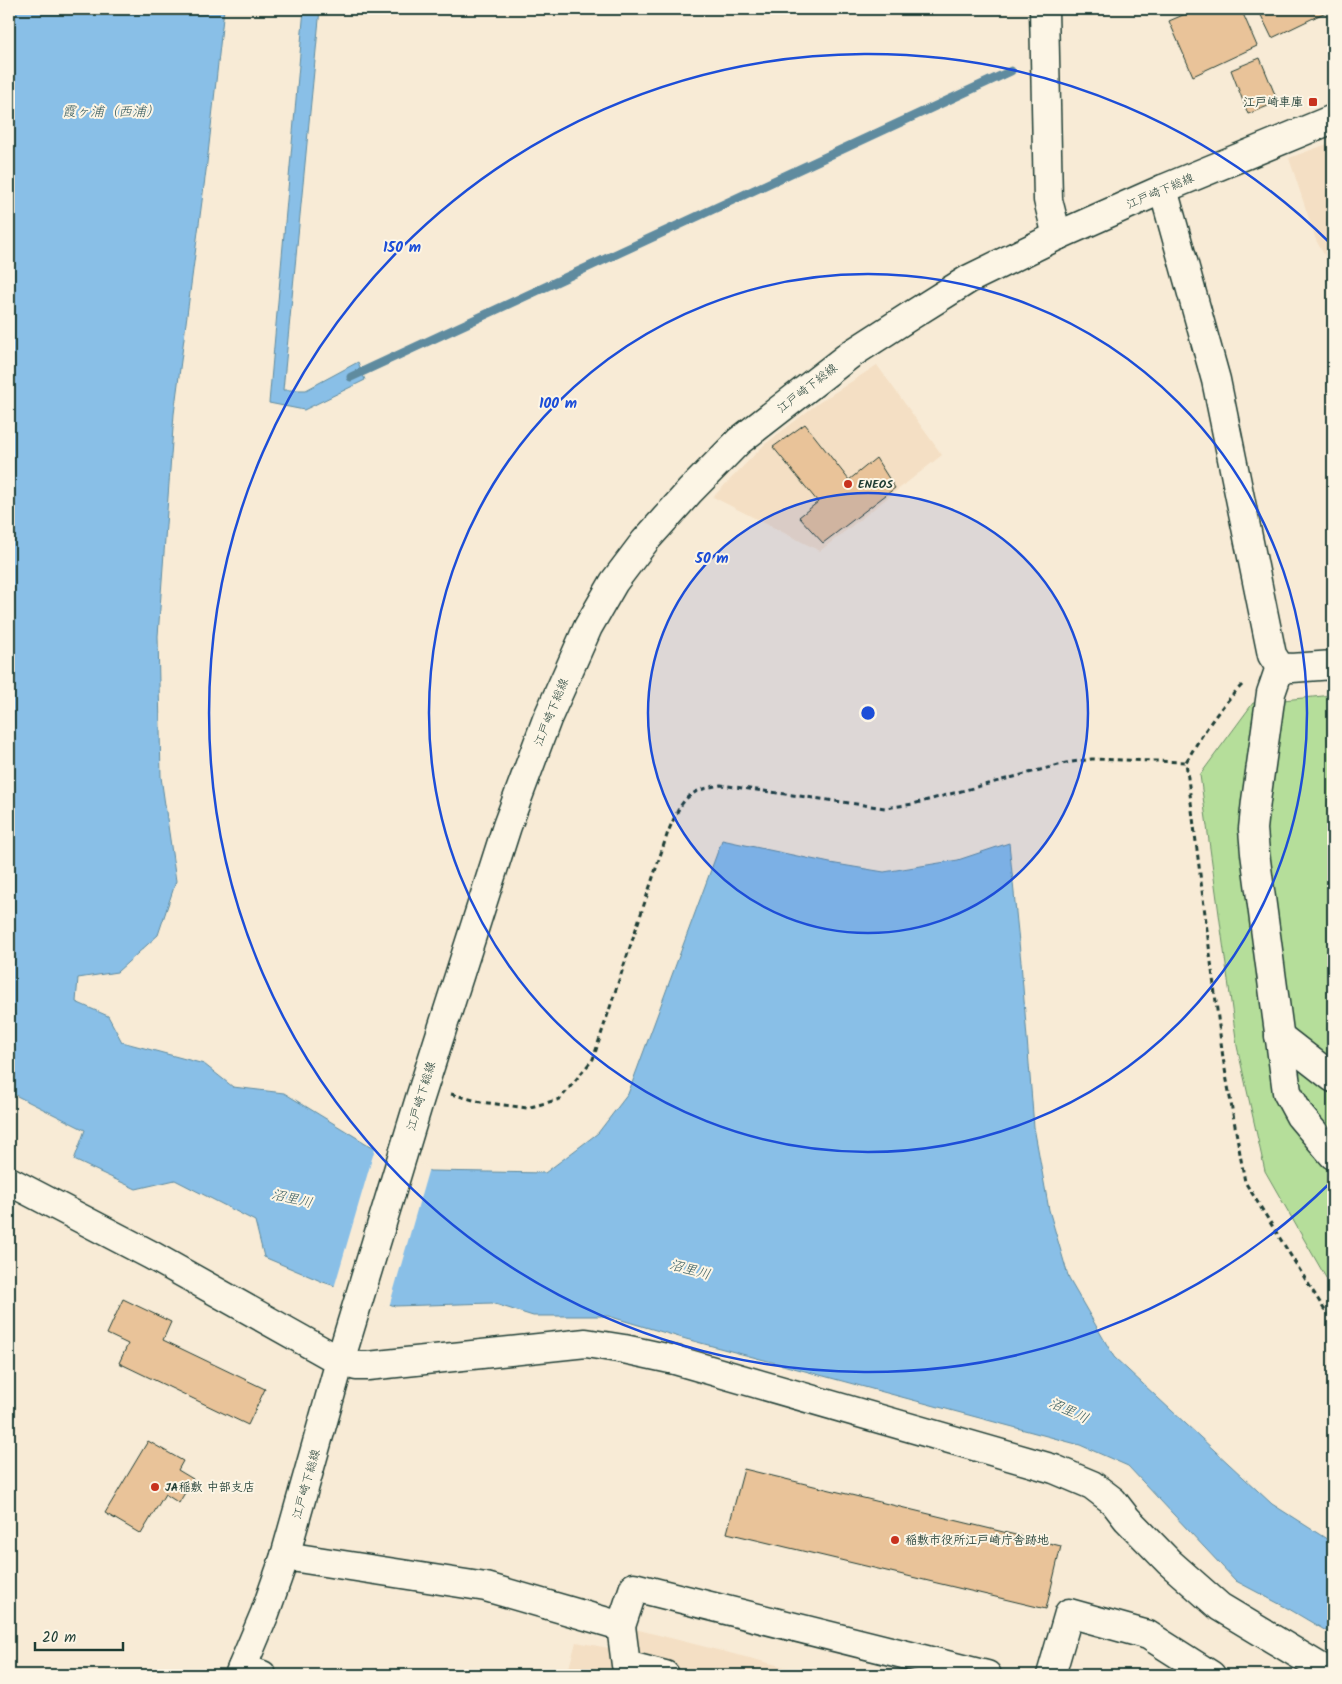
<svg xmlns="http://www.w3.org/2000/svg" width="1342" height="1684" viewBox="0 0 1342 1684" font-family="Kalam,'Klee One',sans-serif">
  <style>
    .built { fill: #f4dfc4 }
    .green { fill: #b5de9a; stroke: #6a8e67 }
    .water { fill: #89bfe7; stroke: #5f8b9f }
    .pier { fill: #f8ebd6 }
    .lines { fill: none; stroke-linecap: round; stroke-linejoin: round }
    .stream { stroke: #5f8b9f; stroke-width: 9 }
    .building { fill: #e9c399; stroke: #1f3d34 }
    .minor-casing { stroke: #1f3d34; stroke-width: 31 }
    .major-casing { stroke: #1f3d34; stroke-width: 31 }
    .path { stroke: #1f3d34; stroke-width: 3; stroke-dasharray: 5 4; stroke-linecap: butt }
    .minor { stroke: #fcf5e5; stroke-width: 28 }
    .major { stroke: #fcf5e5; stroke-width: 28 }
    .ring { fill: none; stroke: #1d4ed8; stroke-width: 2.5 }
    .poi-dot { fill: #c8321e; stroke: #fcf5e5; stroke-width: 2 }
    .labels { text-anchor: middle; stroke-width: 4; stroke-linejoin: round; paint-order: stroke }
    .poi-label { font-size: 12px; font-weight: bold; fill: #1f3d34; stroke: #fcf5e5; text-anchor: start }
    .street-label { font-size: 12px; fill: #1f3d34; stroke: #fcf5e5 }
    .water-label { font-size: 14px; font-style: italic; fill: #3a5e61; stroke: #fcf5e5 }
    .centre { fill: #1d4ed8; stroke: #fcf5e5; stroke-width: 2.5 }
    .ring-label { font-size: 15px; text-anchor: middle; font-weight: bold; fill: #1d4ed8; stroke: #fcf5e5; stroke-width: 4; stroke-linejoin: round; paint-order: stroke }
  </style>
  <rect width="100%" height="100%" fill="#f8ebd6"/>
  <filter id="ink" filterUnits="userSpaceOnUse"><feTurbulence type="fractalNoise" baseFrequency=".02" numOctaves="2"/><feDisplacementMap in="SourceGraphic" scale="10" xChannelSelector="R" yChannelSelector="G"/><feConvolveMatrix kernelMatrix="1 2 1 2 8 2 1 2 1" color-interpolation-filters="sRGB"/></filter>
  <g filter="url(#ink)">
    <!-- built -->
    <g class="built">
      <polygon points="1333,142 1333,271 1316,240 1289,158"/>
      <polygon points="877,365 942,455 820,551 713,497 764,445 817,404"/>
      <polygon points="627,1627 816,1675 567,1675 576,1642 620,1650"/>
    </g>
    <!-- green -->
    <polygon class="green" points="1333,695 1333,1290 1265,1171 1237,1046 1200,775 1253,703"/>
    <!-- water -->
    <g class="water">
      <polygon points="9,9 224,9 207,163 174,414 158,636 161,777 176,881 158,935 117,972 78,978 76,1002 108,1016 122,1042 204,1064 233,1087 284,1093 367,1144 430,1171 545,1173 598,1133 628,1094 722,840 830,863 884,872 958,860 1009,843 1021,962 1034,1127 1049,1210 1069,1279 1114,1357 1272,1504 1333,1543 1333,1635 1289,1609 1236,1581 1128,1466 1080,1445 686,1339 608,1316 533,1316 492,1303 395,1306 323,1282 264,1257 255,1221 175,1180 136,1189 74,1160 85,1130 9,1092"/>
      <polygon points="304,9 320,9 283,390 306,390 358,362 365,380 304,410 269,403"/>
    </g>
    <!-- pier -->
    <polygon class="pier" points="376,1145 429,1168 389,1307 334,1288"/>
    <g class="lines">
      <!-- stream -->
      <polyline class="stream" points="351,377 1011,71"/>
    </g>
    <!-- building -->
    <g class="building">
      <polygon points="1197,9 1241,9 1257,46 1193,76 1169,21"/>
      <polygon points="1258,9 1332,9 1272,38"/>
      <polygon points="1260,58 1278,102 1248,114 1231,70"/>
      <polygon points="805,424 849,480 876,458 895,488 823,543 799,517 818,502 773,447"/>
      <polygon points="123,1299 171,1322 163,1340 265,1389 248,1425 119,1363 128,1344 107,1334"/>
      <polygon points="148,1441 183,1461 178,1470 193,1479 179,1503 165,1494 141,1534 105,1513"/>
      <polygon points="744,1469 1061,1546 1046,1609 727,1533"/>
    </g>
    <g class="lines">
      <!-- minor casing -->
      <g class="minor-casing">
        <g id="minor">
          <polyline points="1044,9 1048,200 1057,236"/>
          <polyline points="1163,189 1216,380 1272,655 1280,667 1292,668 1333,665"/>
          <polyline points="1280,667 1271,693 1256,801 1253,829 1255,853 1287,1092 1300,1116 1333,1155"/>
          <polyline points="1279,1036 1333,1078"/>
          <polyline points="9,1181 151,1255 340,1361 356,1366 368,1366 586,1343 624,1349 675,1360 1054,1469 1092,1485 1113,1501 1127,1519 1169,1562 1220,1607 1333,1675"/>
          <polyline points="285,1556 486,1587 621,1626"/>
          <polyline points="242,1668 262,1675"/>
          <polyline points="665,1675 626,1665 621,1626 634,1587 987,1675"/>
          <polyline points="1051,1675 1069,1613 1148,1635 1211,1675"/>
        </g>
      </g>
      <!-- major casing -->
      <g class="major-casing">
        <polyline id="major" points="239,1675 265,1613 285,1556 340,1361 420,1098 507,826 547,719 569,670 588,627 614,582 645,541 690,491 739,441 851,354 910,316 969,279 1057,236 1163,189 1333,119"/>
      </g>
      <!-- path -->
      <g class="path">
        <path d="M1242 685C1219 708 1202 734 1186 762L1223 1058 1245 1182 1324 1309 1333 1317"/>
        <path d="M451 1094 481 1102 527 1108 560 1099 593 1059 668 832C682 800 685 791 721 785L885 808 913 804 1066 763 1092 759 1186 762"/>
      </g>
      <!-- minor -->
      <use href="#minor" class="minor"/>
      <!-- major -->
      <use href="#major" class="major"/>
    </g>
  </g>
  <!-- distance rings -->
  <circle cx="868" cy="713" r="220" fill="#1d4ed8" fill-opacity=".12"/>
  <g class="ring">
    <circle cx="868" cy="713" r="220"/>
    <circle cx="868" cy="713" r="439"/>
    <path d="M1330 1183A659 659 0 1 1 1330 243"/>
  </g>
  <!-- markers -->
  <g class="poi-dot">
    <rect x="1308" y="97" width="10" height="10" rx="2.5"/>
    <circle cx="848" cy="484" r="5"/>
    <circle cx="155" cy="1487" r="5"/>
    <circle cx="895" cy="1540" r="5"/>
  </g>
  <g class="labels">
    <!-- poi labels -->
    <g class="poi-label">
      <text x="1303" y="106" text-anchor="end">江戸崎車庫</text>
      <text x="858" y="488">ENEOS</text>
      <text x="165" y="1491">JA稲敷 中部支店</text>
      <text x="905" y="1544">稲敷市役所江戸崎庁舎跡地</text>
    </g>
    <!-- street labels -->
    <g class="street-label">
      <text transform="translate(1160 191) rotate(-23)" y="4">江戸崎下総線</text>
      <text transform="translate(807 388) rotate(-38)" y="4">江戸崎下総線</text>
      <text transform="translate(551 712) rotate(-68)" y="4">江戸崎下総線</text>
      <text transform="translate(421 1096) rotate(-73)" y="4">江戸崎下総線</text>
      <text transform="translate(306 1484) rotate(-74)" y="4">江戸崎下総線</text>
    </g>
    <!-- water labels -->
    <g class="water-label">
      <text x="111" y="116">霞ヶ浦（西浦）</text>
      <text transform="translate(292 1198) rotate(13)" y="5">沼里川</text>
      <text transform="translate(690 1269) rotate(15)" y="5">沼里川</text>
      <text transform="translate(1069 1410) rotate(25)" y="5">沼里川</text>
    </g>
  </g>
  <circle cx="868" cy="713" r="8" class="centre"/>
  <g class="ring-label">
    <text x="402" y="252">150 m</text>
    <text x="558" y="408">100 m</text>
    <text x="712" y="563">50 m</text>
  </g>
  <!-- margin -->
  <rect width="1342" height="1684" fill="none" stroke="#fcf5e5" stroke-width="30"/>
  <rect x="15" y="15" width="1312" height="1654" fill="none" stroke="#1f3d34" stroke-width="2" filter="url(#ink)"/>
  <!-- scale -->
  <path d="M35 1642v8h88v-8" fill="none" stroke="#1f3d34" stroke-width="2.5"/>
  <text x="42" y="1642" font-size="15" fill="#1f3d34" stroke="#fcf5e5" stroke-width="4" paint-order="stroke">20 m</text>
</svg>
